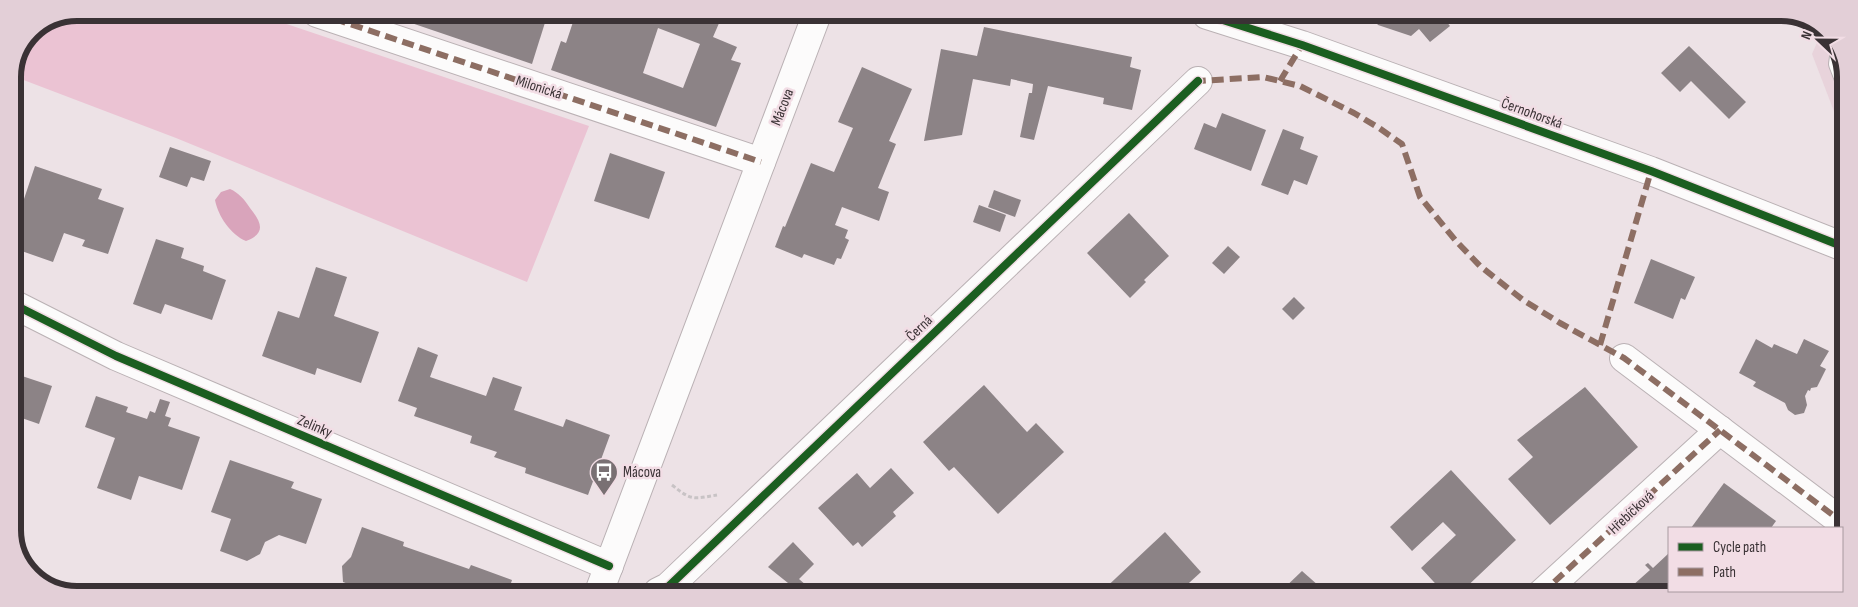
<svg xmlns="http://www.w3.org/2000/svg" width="1858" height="607" viewBox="0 0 1858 607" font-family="'Sofia Sans Condensed',sans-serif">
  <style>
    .built { fill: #e8d3db }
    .green { fill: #ebc3d3 }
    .water { fill: #d9a4bb }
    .building { fill: #8c8386; fill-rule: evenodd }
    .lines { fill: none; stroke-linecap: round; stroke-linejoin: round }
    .lane-casing { stroke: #bab1b4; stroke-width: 20 }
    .street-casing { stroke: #bab1b4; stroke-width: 30 }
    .secondary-casing { stroke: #bab1b4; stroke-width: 30 }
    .path { stroke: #c8c3c5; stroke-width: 3; stroke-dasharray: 4 2.5; stroke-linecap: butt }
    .lane { stroke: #fcfbfb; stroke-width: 18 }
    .street { stroke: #fcfbfb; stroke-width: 28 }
    .secondary { stroke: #fcfbfb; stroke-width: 28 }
    .quiet { stroke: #8d6e63; stroke-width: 6; stroke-dasharray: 12 6; stroke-linecap: butt }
    .cycleway-casing { stroke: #f2dde5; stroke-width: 11 }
    .cycleway { stroke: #1b5e20; stroke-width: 8 }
    .labels { text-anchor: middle; stroke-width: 5; stroke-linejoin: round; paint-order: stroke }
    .street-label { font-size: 15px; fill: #3a3235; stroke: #f2dde5 }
    .poi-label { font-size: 15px; fill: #3a3235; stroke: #f2dde5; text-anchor: start }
    .rim { fill: none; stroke: #3a3235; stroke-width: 6 }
  </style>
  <rect width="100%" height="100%" fill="#ede2e6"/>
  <!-- built -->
  <polygon class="built" points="1822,31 1832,38 1845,73 1845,140 1812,54"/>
  <!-- green -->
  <polygon class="green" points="78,13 254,13 589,126 527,282 176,138 13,76 32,31"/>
  <!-- water -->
  <path class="water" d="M230 189C239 193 244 199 250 208 261 222 267 233 246 241 231 235 218 216 215 200L221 192Z"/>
  <!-- building -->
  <g class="building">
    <polygon points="382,13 548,13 532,64"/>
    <path d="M576 13 684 15V14H723L713 37 737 47 731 60 741 63 716 127 551 70 561 41 566 43ZM658 28 700 44 683 88 643 73Z"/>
    <polygon points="1370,15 1441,15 1450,26 1430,42 1419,29 1411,36 1378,25"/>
    <polygon points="984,27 1132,57 1130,67 1141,70 1132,110 1103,104 1104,98 1048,86 1034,140 1020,137 1029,93 1032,93 1033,84 1011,79 1010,86 973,79 962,135 924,141 941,49 977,56"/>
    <polygon points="1689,46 1746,102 1729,119 1691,81 1680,92 1661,73"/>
    <polygon points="862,67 912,89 889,141 896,144 878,188 889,192 879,221 842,207 835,225 848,230 845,238 849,240 841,259 837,258 834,265 804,254 802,258 775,247 783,226 785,227 811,163 834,172 853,128 838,122"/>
    <polygon points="1222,113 1266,130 1251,171 1194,149 1204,123 1216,128"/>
    <polygon points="1283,129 1304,137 1300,149 1318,156 1307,185 1294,180 1288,195 1261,185"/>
    <polygon points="170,147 211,161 204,181 191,177 187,187 159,177"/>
    <polygon points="610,153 665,172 649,219 594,201"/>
    <polygon points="35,166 102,189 98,199 124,208 108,254 82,246 85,240 64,233 53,262 13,248 13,232"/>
    <polygon points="994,190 1021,200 1015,217 988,207"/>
    <polygon points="979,205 1006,215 1000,232 973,222"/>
    <polygon points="1129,213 1169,256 1144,280 1146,282 1130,298 1087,253"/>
    <polygon points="156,239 184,248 181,258 204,266 203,271 226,280 212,320 165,304 161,314 133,304"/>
    <polygon points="1228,246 1240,257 1224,274 1212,263"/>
    <polygon points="1651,259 1695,277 1685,300 1681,298 1673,319 1634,303"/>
    <polygon points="316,267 347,277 334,316 379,332 361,383 317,368 315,375 262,356 278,311 299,318"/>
    <polygon points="1294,297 1305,308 1293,320 1282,309"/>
    <polygon points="1756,339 1772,348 1774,344 1797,354 1804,339 1829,351 1820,366 1826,369 1817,387 1811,388 1810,391 1808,390 1805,396 1807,405 1804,413 1795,415 1788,410 1785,403 1753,386 1756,382 1739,373"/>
    <polygon points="418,347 438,355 430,377 486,396 493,377 522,387 514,410 563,427 566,419 610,435 588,495 525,473 526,468 494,457 497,452 470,443 472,436 414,416 417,408 398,401"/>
    <polygon points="13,373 52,386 39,424 13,415"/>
    <polygon points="984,385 1027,432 1036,423 1064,452 998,514 954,467 949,471 923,442"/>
    <polygon points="1585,387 1638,447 1550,525 1508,479 1533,457 1517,440"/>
    <polygon points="96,396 128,407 126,412 147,419 150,411 155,413 160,399 170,402 165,416 171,418 168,426 200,437 182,490 139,476 131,500 97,488 115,438 85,427"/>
    <polygon points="230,460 294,482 291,488 322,499 306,544 279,535 265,542 260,554 247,561 220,551 231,519 211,512"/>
    <polygon points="891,468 914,493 893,512 896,516 862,547 858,542 853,546 818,508 857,473 870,488"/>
    <polygon points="1451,470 1516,540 1459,594 1445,594 1421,568 1456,535 1443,522 1412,551 1390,527"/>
    <polygon points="1724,483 1776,521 1771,528 1691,528"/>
    <polygon points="362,527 404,542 403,546 469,569 471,565 512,580 508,592 369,592 343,582 342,566 351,557"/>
    <polygon points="1165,532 1201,572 1178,593 1100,593"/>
    <polygon points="793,542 814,564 799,579 815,593 788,593 793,587 768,567"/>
    <polygon points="1669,553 1669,591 1693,591 1690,594 1623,594 1650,570 1645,565 1648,563 1653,568"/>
    <polygon points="1302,571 1328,594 1278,594"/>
  </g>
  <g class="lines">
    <!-- lane casing -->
    <g class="lane-casing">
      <polyline id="lane" points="1839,57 1838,64 1845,82"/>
    </g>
    <!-- street casing -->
    <g class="street-casing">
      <g id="street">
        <polyline points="317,13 761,162"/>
        <polyline points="13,304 116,356 609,566"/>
        <polyline points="1624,358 1842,522"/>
        <polyline points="599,592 817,14"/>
        <polyline points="658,592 668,587 1198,81"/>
        <polyline points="1541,594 1720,430"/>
      </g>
    </g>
    <!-- secondary casing -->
    <g class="secondary-casing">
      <polyline id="secondary" points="1207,15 1302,45 1651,171 1844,247"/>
    </g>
    <!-- path -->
    <path class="path" d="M672 485C692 501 693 499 717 495"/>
    <!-- lane -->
    <use href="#lane" class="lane"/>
    <!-- street -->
    <use href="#street" class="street"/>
    <!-- secondary -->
    <use href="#secondary" class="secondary"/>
    <!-- quiet -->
    <g class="quiet">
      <polyline points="317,13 761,162"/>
      <polyline points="1280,81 1302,45"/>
      <polyline points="1195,84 1198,81 1263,77 1300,86 1354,113 1379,128 1402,144 1420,197 1456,241 1480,266 1523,300 1560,323 1624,358 1842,522"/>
      <polyline points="1600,345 1651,171"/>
      <polyline points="1541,594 1720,430"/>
    </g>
    <!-- cycleway casing -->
    <g class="cycleway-casing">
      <g id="cycleway">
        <polyline points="1207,15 1302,45 1651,171 1844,247"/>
        <polyline points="13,304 116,356 609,566"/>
        <polyline points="658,592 668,587 1198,81"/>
      </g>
    </g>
    <!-- cycleway -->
    <use href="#cycleway" class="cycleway"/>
  </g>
  <!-- icons -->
  <defs>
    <g id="bus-pin" transform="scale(1.4375)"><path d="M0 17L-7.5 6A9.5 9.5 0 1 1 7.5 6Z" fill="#797073" stroke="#f2dde5"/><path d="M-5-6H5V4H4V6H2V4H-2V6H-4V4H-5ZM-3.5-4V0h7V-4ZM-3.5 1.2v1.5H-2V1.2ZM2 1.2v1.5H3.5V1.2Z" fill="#fff"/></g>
  </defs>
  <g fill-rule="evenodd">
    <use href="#bus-pin" x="604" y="472"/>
  </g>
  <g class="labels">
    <!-- street labels -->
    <g class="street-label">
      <text transform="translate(539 87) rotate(18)" y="5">Milonická</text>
      <text transform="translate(782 107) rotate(-69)" y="5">Mácova</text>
      <text transform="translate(1532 113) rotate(20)" y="5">Černohorská</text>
      <text transform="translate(919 328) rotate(-44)" y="5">Černá</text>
      <text transform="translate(315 426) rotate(23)" y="5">Zelinky</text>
      <text transform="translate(1631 512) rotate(-43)" y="5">Hřebíčková</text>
    </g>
    <!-- poi labels -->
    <g class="poi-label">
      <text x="623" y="477">Mácova</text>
    </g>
  </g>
  <!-- crop -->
  <path d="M0 0H1858V607H0ZM77 21H1781A56 56 0 0 1 1837 77V530A56 56 0 0 1 1781 586H77A56 56 0 0 1 21 530V77A56 56 0 0 1 77 21Z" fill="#e3cfd7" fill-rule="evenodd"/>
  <path class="rim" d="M77 21H1781A56 56 0 0 1 1837 77V530A56 56 0 0 1 1781 586H77A56 56 0 0 1 21 530V77A56 56 0 0 1 77 21Z"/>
  <!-- legend -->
  <rect x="1668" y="527" width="175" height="65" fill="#f2dde5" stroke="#a8999f"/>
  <rect x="1678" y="543" width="25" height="8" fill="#1b5e20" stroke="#a8999f"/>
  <text x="1713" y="552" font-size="15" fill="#3a3235">Cycle path</text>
  <rect x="1678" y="568" width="25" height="8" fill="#8d6e63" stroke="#a8999f"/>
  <text x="1713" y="577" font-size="15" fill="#3a3235">Path</text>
  <!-- north arrow -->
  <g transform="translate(1818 40) rotate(292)" stroke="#f2dde5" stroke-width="4" paint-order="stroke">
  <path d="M0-4L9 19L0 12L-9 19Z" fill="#3a3235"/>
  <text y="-8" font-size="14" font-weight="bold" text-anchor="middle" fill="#3a3235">N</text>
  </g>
</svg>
